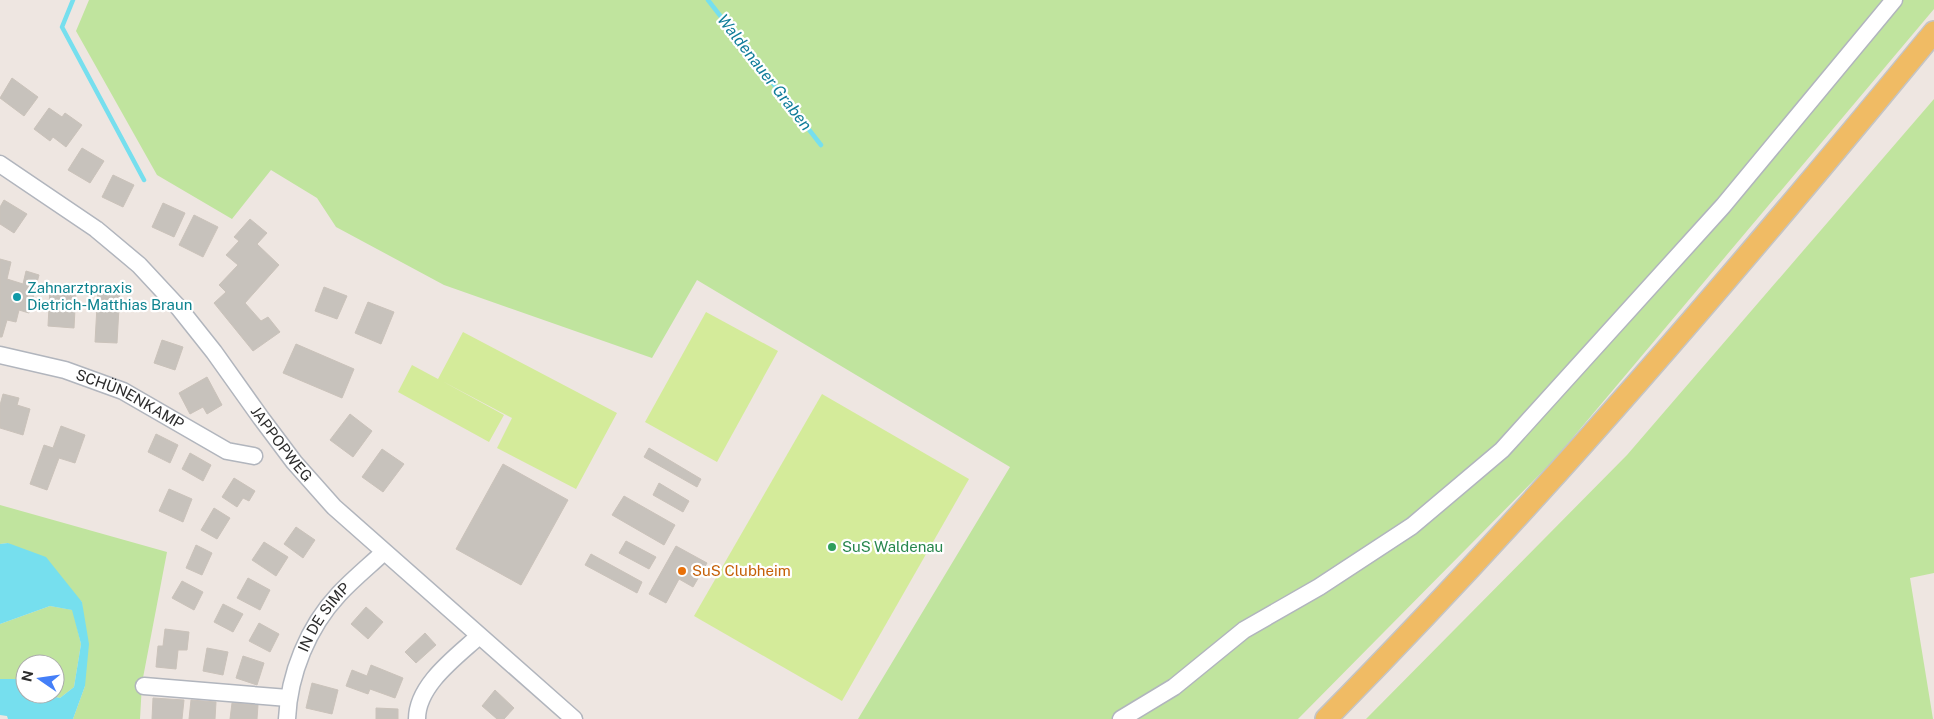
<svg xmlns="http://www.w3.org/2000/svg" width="1934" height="719" viewBox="0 0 1934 719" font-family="'Public Sans',sans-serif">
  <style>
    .green { fill: #c0e49e }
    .pitch { fill: #d4eb9a }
    .water { fill: #76dfee }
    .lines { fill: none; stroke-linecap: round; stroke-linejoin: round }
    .stream { stroke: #76dfee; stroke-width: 4.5 }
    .building { fill: #c7c2bc; stroke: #cac2ba }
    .minor-casing { stroke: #b1b5bd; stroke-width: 19 }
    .major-casing { stroke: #c4c4c4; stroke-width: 24 }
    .minor { stroke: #fff; stroke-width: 16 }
    .major { stroke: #f0bb64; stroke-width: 21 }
    .culture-dot { fill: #0f9aa8; stroke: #fff; stroke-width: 2 }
    .leisure-dot { fill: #2e9e5b; stroke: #fff; stroke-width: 2 }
    .food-dot { fill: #e8710a; stroke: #fff; stroke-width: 2 }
    .labels { text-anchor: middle; stroke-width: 4.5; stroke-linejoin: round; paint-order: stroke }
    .culture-label { font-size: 15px; fill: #0d838f; stroke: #fff; text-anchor: start }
    .street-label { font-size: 15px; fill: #2d2d2d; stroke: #fff }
    .leisure-label { font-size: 15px; fill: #27864d; stroke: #fff; text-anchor: start }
    .food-label { font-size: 15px; fill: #c56008; stroke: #fff; text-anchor: start }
    .water-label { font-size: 16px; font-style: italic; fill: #0f7c99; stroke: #fff }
  </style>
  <rect width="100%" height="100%" fill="#eee6e1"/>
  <!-- green -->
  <g class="green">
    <polygon points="89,0 1934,0 1934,9 1554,460 1298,719 858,719 1010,467 697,280 652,358 444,285 336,227 317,198 271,170 232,219 157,175 76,31"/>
    <polygon points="1934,99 1934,573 1910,578 1933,719 1366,719 1627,455"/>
    <polygon points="0,505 167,552 142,683 140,719 73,719 85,686 82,602 8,543 0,544"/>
    <polygon points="50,606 73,610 81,644 74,687 60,698 42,694 55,694 55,664 25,664 25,687 16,679 0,679 0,624"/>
  </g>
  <!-- pitch -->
  <g class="pitch">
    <polygon points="706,312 778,351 717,462 645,422"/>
    <polygon points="463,332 617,413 576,489 497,448 512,418 442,381 504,415 489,442 398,392 412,365 438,379"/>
    <polygon points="822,394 969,479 842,701 694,616"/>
  </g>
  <!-- water -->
  <polygon class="water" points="8,543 46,557 82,602 89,644 85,686 73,719 8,719 7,716 0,715 0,679 16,679 25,687 25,694 42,694 60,698 74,687 81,644 72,610 50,606 0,624 0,544"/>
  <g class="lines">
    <!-- stream -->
    <g class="stream">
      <polyline points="73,0 62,27 144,180"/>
      <polyline points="708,0 821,145"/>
    </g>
  </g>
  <!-- building -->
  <g class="building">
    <polygon points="12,78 38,97 24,116 0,98"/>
    <polygon points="49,108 62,117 65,113 82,125 66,147 53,137 50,141 34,129"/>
    <polygon points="82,148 104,161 90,183 68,170"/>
    <polygon points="113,175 134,185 123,207 102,197"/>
    <polygon points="4,200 27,214 14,233 0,224 0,207"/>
    <polygon points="163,203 185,213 174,237 152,227"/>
    <polygon points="194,215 218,227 203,257 179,245"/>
    <polygon points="250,219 267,233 257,244 279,265 245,303 261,321 268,317 280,332 253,351 214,303 226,292 219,285 238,265 226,255 239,241 234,237"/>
    <polygon points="0,259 11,262 7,279 23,284 26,271 39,275 29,313 19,310 16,322 7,320 2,337 0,337"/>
    <polygon points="324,287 347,296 337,319 315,311"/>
    <polygon points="50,288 76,290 74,328 48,326"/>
    <polygon points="98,288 120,290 117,343 95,342"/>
    <polygon points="368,302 394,312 381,344 355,333"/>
    <polygon points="162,340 183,347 175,370 154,363"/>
    <polygon points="296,344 354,369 342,398 283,373"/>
    <polygon points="207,377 222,405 207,414 203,407 190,414 179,393"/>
    <polygon points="3,394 19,398 17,405 30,409 23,435 0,428 0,405"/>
    <polygon points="350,414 372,431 353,457 330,440"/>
    <polygon points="61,426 85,435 75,463 59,458 47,490 30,484 44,445 53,448"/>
    <polygon points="156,434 178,445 170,463 148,452"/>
    <polygon points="649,448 701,479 697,487 644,457"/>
    <polygon points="382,449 404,464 383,492 362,477"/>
    <polygon points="190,453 211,465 203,481 182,469"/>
    <polygon points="503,464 568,500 521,585 456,549"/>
    <polygon points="234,478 255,491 249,501 243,498 237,507 222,497"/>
    <polygon points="659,483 689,501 683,512 653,495"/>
    <polygon points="169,489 192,499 183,522 159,511"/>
    <polygon points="624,496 675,525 664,545 612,515"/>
    <polygon points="214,508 230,518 217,539 201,530"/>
    <polygon points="296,527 315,540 303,558 284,544"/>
    <polygon points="626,541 656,557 649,569 619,553"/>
    <polygon points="264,542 288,557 276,576 252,560"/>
    <polygon points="196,545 212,553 202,575 186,568"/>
    <polygon points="676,546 707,563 693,587 679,579 666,603 649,594"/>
    <polygon points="591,554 642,582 637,593 585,565"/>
    <polygon points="248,578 270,590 260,610 237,598"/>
    <polygon points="182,581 203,592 194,610 172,598"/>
    <polygon points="223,604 243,614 233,632 214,622"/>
    <polygon points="366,607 383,622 368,639 351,624"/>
    <polygon points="259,623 279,634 270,652 249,641"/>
    <polygon points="165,629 189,632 187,650 178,650 176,669 156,667 158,646 163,646"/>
    <polygon points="425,633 436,645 416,663 405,652"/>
    <polygon points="207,648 228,652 223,675 203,671"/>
    <polygon points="243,656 264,663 257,685 236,678"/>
    <polygon points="371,665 403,678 395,698 370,689 368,694 346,686 352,670 367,676"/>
    <polygon points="312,683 338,690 332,714 306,708"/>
    <polygon points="495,690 514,708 504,719 497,719 482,706"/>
    <polygon points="153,698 184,700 182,719 152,719"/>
    <polygon points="191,700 216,702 215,719 189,719"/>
    <polygon points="232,703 258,705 257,719 230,719"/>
    <polygon points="376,708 398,709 398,719 376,719"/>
  </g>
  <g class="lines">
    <!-- minor casing -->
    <g class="minor-casing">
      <g id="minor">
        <path id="s1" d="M0 164 96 229 139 265 179 308 214 352 261 418 294 462 334 507 574 719"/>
        <path id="s2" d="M0 355 65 370 123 391 227 451 254 456"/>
        <polyline points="144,686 288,698"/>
        <path id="s3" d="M287 719C289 674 308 627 339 594 353 579 369 566 384 552"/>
        <path d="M417 719C417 685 456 657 479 636"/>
        <polyline points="1121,719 1174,687 1244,630 1319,587 1412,526 1502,450 1723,206 1894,0"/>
      </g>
    </g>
    <!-- major casing -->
    <g class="major-casing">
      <path id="major" d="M1326 719C1541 501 1740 268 1934 32"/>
    </g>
    <!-- minor -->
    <use href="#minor" class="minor"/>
    <!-- major -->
    <use href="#major" class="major"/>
  </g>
  <!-- markers -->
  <circle class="culture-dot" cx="17" cy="297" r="5"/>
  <circle class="leisure-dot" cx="832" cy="547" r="5"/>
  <circle class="food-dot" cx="682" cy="571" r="5"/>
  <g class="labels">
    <!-- culture labels -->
    <g class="culture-label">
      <text x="27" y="293">Zahnarztpraxis<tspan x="27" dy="17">Dietrich-Matthias Braun</tspan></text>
    </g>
    <!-- street labels -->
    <g class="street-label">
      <text dy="5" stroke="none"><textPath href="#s2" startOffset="138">SCHÜNENKAMP</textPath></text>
      <text dy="5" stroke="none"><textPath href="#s1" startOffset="401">JAPPOPWEG</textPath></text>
      <text dy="5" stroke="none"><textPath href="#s3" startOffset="110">IN DE SIMP</textPath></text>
    </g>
    <!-- leisure labels -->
    <g class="leisure-label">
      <text x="842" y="552">SuS Waldenau</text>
    </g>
    <!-- food labels -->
    <g class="food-label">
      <text x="692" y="576">SuS Clubheim</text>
    </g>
    <!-- water labels -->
    <g class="water-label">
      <text transform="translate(765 72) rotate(52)" y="6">Waldenauer Graben</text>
    </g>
  </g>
  <!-- north arrow -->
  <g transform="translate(40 679) rotate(283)"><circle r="24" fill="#ffffff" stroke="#ababab"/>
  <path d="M0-4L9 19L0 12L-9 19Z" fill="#447ff8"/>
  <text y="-8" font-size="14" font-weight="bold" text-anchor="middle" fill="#2d2d2d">N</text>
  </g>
</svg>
